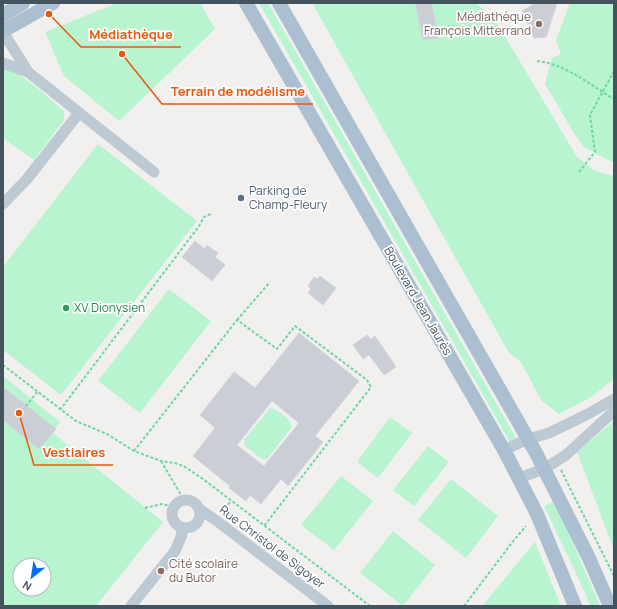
<svg xmlns="http://www.w3.org/2000/svg" width="617" height="609" viewBox="0 0 617 609" font-family="Manrope,sans-serif">
  <style>
    .green { fill: #b9f4d0; fill-rule: evenodd }
    .building { fill: #cbced5; stroke: #d3d5dc; fill-rule: evenodd }
    .lines { fill: none; stroke-linecap: round; stroke-linejoin: round }
    .path { stroke: #6dd6a2; stroke-width: 2; stroke-dasharray: 3 2; stroke-linecap: butt }
    .minor { stroke: #becad3; stroke-width: 11 }
    .major { stroke: #acbfd1; stroke-width: 14 }
    .education-dot { fill: #8d6e63; stroke: #fff; stroke-width: 1.5 }
    .service-dot { fill: #5c6f8a; stroke: #fff; stroke-width: 1.5 }
    .leisure-dot { fill: #2e9e5b; stroke: #fff; stroke-width: 1.5 }
    .labels { text-anchor: middle; stroke-width: 3.5; stroke-linejoin: round; paint-order: stroke }
    .education-label { font-size: 12px; fill: #785e54; stroke: #fff; text-anchor: end }
    .service-label { font-size: 12px; fill: #4e5e75; stroke: #fff; text-anchor: start }
    .street-label { font-size: 12px; fill: #45535f; stroke: #fff }
    .leisure-label { font-size: 12px; fill: #27864d; stroke: #fff; text-anchor: start }
    .leader { fill: none; stroke: #e8590c; stroke-width: 1.5 }
    .callout-dot { fill: #e8590c; stroke: #fff; stroke-width: 1.5 }
    .callout-label { font-size: 13px; text-anchor: middle; font-weight: bold; fill: #e8590c; stroke: #fff; stroke-width: 3.5; stroke-linejoin: round; paint-order: stroke }
  </style>
  <rect width="100%" height="100%" fill="#f2efef"/>
  <!-- green -->
  <g class="green">
    <polygon points="117,3 200,3 215,29 119,121 64,76 45,32"/>
    <polygon points="259,3 268,3 516,438 510,442"/>
    <polygon points="312,3 476,3 497,23 577,157 595,171 614,176 614,379 591,397 559,414 541,400 521,362 509,353"/>
    <polygon points="570,3 614,3 614,163 584,147 574,133 545,84 552,58 561,54 556,40"/>
    <path d="M3 67C27 76 45 95 64 111V120L34 160 3 138Z"/>
    <polygon points="98,144 197,221 61,395 3,350 3,267"/>
    <polygon points="169,289 211,321 140,413 98,381"/>
    <path d="M3 376 60 422 53 433 163 522 96 606H3ZM20 565H44V589H20Z"/>
    <path d="M270 408C279 410 289 418 292 427L267 459H262L245 446 244 440Z"/>
    <polygon points="390,417 412,433 378,478 357,462"/>
    <polygon points="614,421 614,550 577,452"/>
    <polygon points="428,446 449,462 414,506 393,490"/>
    <polygon points="341,476 373,501 334,550 301,525"/>
    <polygon points="451,479 498,516 466,558 418,520"/>
    <polygon points="555,501 600,606 590,606 582,586 544,506"/>
    <polygon points="393,531 435,565 403,606 360,573"/>
    <polygon points="535,542 561,606 482,606"/>
  </g>
  <!-- building -->
  <g class="building">
    <polygon points="415,3 431,3 439,38 423,40"/>
    <polygon points="536,3 557,3 546,37 534,38 522,11"/>
    <polygon points="195,241 205,249 207,245 218,253 215,257 225,265 212,281 182,257"/>
    <polygon points="320,276 336,288 323,305 308,293 311,289 308,286 314,277 317,279"/>
    <path d="M299 333 359 381 315 436 323 442 288 486 281 479 261 504 250 495 246 501 229 488 230 486 193 456 215 428 200 415 234 372 255 388ZM272 401 299 423 264 466 237 445Z"/>
    <polygon points="367,335 371,339 375,336 396,367 384,375 369,355 363,359 353,345"/>
    <polygon points="3,387 56,429 39,449 3,420"/>
  </g>
  <g class="lines">
    <!-- path -->
    <g class="path">
      <path d="M537 61C566 64 590 85 614 99"/>
      <polyline points="579,172 595,152 590,115 614,71"/>
      <polyline points="237,320 270,282"/>
      <polyline points="3,365 76,421 107,434 134,451 161,461 175,463 185,467 203,479 370,606"/>
      <polyline points="26,406 37,392"/>
      <polyline points="60,410 199,226 204,217 211,214"/>
      <polyline points="134,451 237,320 277,349 295,326 367,380 371,387 264,526"/>
      <polyline points="161,461 184,500"/>
      <polyline points="561,470 614,576"/>
      <polyline points="145,508 162,504 174,507"/>
      <polyline points="223,513 231,500"/>
      <polyline points="464,606 514,540 526,526"/>
    </g>
    <!-- minor -->
    <g class="minor">
      <polyline points="3,32 28,72"/>
      <polyline points="3,63 28,72 154,172"/>
      <polyline points="3,204 27,179 79,113"/>
      <polyline points="504,450 528,439 549,433 588,414 614,399"/>
      <polyline points="519,478 544,469 566,455 614,411"/>
      <circle cx="186" cy="514" r="14"/>
      <polyline points="199,509 217,521 328,606"/>
      <polyline points="131,606 175,551 182,535 181,529"/>
    </g>
    <!-- major -->
    <g class="major">
      <polyline points="246,3 504,450 537,514 575,606"/>
      <polyline points="279,3 536,453 588,556 610,606"/>
      <polyline points="3,15 23,3"/>
      <polyline points="3,31 53,3"/>
    </g>
  </g>
  <!-- markers -->
  <g class="education-dot">
    <circle cx="539" cy="24" r="4"/>
    <circle cx="161" cy="571" r="4"/>
  </g>
  <circle class="service-dot" cx="241" cy="198" r="4"/>
  <circle class="leisure-dot" cx="66" cy="308" r="4"/>
  <g class="labels">
    <!-- education labels -->
    <g class="education-label">
      <text x="531" y="21">Médiathèque<tspan x="531" dy="14">François Mitterrand</tspan></text>
      <text x="169" y="568" text-anchor="start">Cité scolaire<tspan x="169" dy="14">du Butor</tspan></text>
    </g>
    <!-- service labels -->
    <g class="service-label">
      <text x="249" y="195">Parking de<tspan x="249" dy="14">Champ-Fleury</tspan></text>
    </g>
    <!-- street labels -->
    <g class="street-label">
      <text transform="translate(418 301) rotate(60)" y="4">Boulevard Jean Jaurès</text>
      <text transform="translate(272 547) rotate(37)" y="4">Rue Christol de Sigoyer</text>
    </g>
    <!-- leisure labels -->
    <g class="leisure-label">
      <text x="74" y="312">XV Dionysien</text>
    </g>
  </g>
  <!-- callouts -->
  <path class="leader" d="M49 14L81 47H181M122 54L162 104H313M19 413L34 465H113"/>
  <g class="callout-dot">
    <circle cx="49" cy="14" r="4"/>
    <circle cx="122" cy="54" r="4"/>
    <circle cx="19" cy="413" r="4"/>
  </g>
  <g class="callout-label">
    <text x="131" y="39">Médiathèque</text>
    <text x="238" y="96">Terrain de modélisme</text>
    <text x="74" y="457">Vestiaires</text>
  </g>
  <!-- border -->
  <rect width="617" height="609" fill="none" stroke="#45535f" stroke-width="8"/>
  <!-- north arrow -->
  <g transform="translate(32 577) rotate(210)"><circle r="19" fill="#ffffff" stroke="#b5babf"/>
  <path d="M0-3L7 15L0 10L-7 15Z" fill="#046ff7"/>
  <text y="-6" font-size="11" font-weight="bold" text-anchor="middle" fill="#45535f">N</text>
  </g>
</svg>
